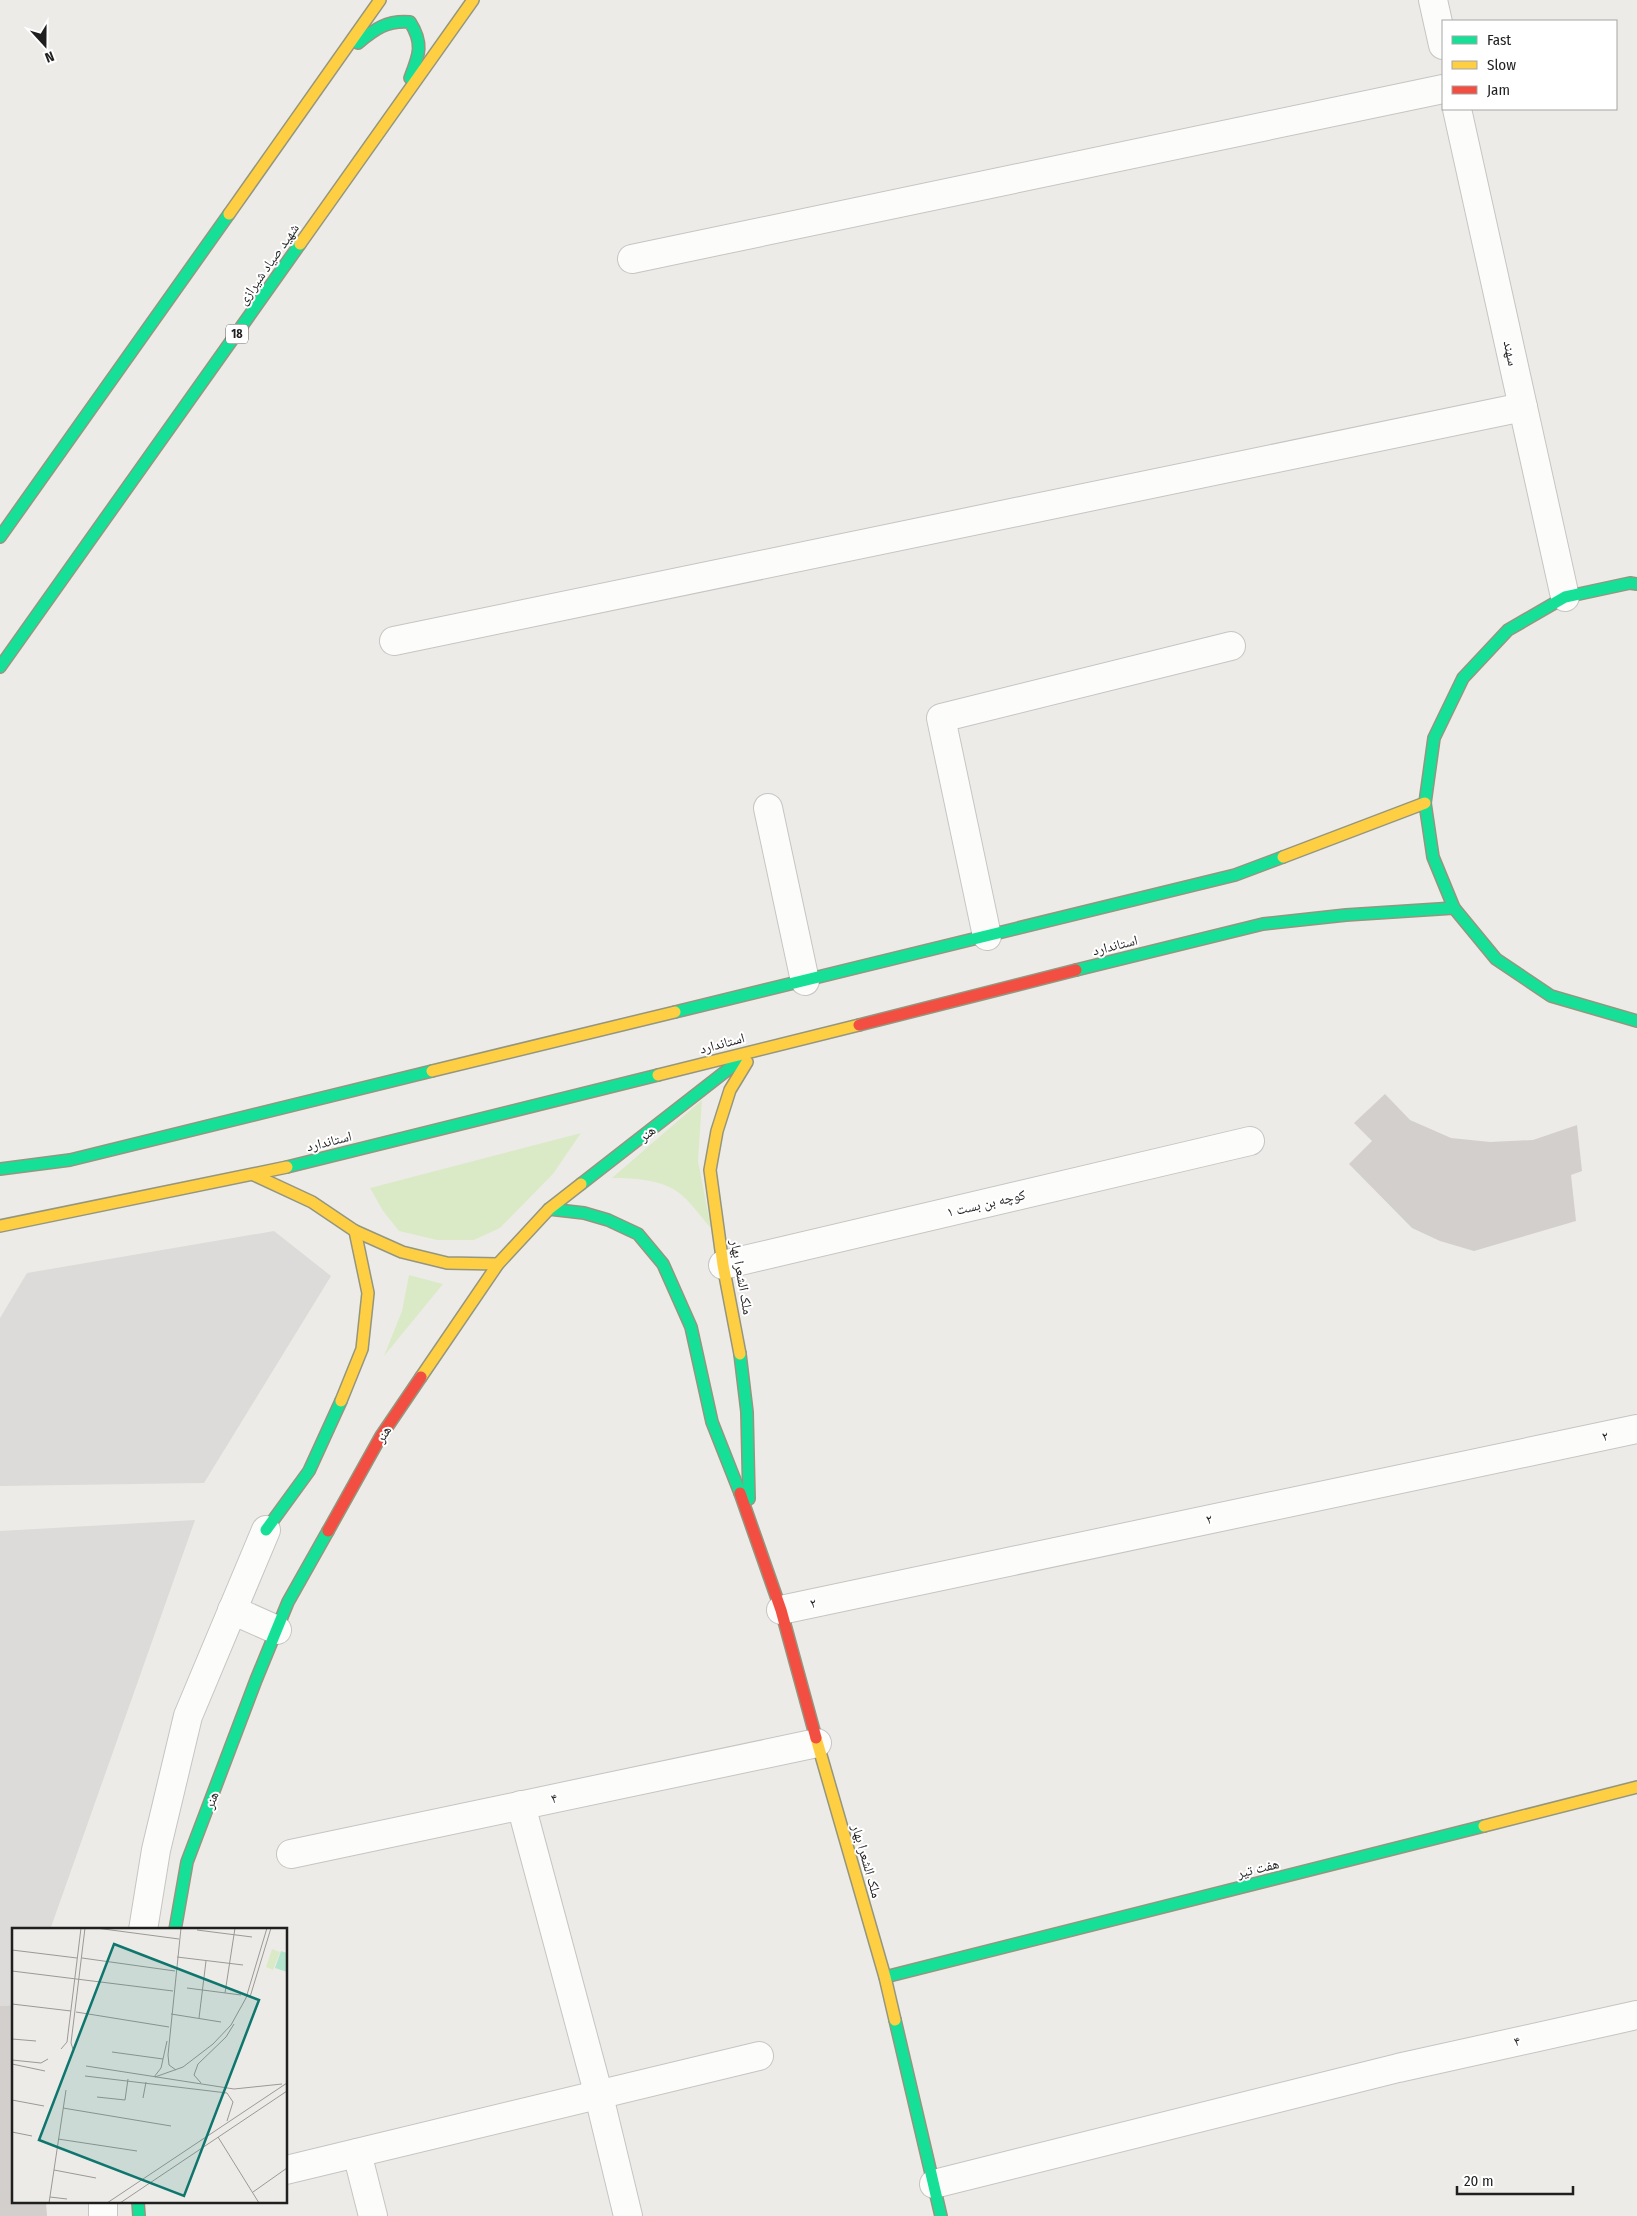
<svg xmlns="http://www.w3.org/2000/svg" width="1637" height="2216" viewBox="0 0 1637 2216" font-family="'Fira Sans Condensed','Noto Naskh Arabic',sans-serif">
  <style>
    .residential { fill: #dcdbd9 }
    .grass { fill: #daeac7 }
    .building { fill: #d2cfcc }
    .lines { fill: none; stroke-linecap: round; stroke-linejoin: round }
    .street-casing { stroke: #c6c5c3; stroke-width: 30 }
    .fast-casing { stroke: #95967f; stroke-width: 14 }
    .slow-casing { stroke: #95967f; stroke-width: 14 }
    .jam-casing { stroke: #95967f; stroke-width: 14 }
    .street { stroke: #fcfcfb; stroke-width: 28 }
    .fast { stroke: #16e098; stroke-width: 11 }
    .slow { stroke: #ffcf43; stroke-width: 11 }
    .jam { stroke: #f24e42; stroke-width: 11 }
    .labels { text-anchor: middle; stroke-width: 4; stroke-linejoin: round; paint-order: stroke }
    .shield { fill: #fff; stroke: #626262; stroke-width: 1 }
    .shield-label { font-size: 12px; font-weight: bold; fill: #1f1f1f }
    .street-label { font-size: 14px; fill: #1f1f1f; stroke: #fff }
    .inset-road { fill: none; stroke: #9b9997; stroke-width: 1 }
    .view { fill: #0f766e; fill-opacity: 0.15; stroke: #0f766e; stroke-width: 2.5 }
    .inset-edge { fill: none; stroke: #1f1f1f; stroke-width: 2.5 }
  </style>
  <rect width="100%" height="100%" fill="#edebe7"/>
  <!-- residential -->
  <g class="residential">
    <polygon points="274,1231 331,1276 204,1483 0,1486 0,1318 27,1273"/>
    <polygon points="195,1520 50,1930 14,1930 14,2005 0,2006 0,1531"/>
  </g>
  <!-- grass -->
  <g class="grass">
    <path d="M702 1100 698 1161 711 1228C699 1215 686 1194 669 1187 653 1179 630 1178 612 1178Z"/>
    <polygon points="581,1133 553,1174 500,1228 474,1240 437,1240 399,1231 383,1211 370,1188"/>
    <polygon points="409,1275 443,1284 384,1356 402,1311"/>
  </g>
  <!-- building -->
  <g class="building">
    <polygon points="1385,1094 1410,1120 1451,1138 1490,1142 1533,1140 1577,1125 1582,1171 1571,1175 1576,1221 1474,1251 1440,1241 1412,1228 1349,1164 1372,1141 1354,1123"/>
    <polygon points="14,2005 14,2202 46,2202 47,2216 0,2216 0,2006"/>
  </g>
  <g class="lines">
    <!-- street casing -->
    <g class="street-casing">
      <g id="street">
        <polyline points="1433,0 1443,45"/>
        <polyline points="1457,109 1565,597"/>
        <polyline points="632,259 1443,89"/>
        <polyline points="394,641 1523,407"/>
        <polyline points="768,808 805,981"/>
        <polyline points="987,936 941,718 1231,646"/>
        <polyline points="723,1265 1250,1141"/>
        <polyline points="232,1610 277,1630"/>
        <polyline points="781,1610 1637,1429"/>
        <polyline points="521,1805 599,2096 628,2216"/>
        <polyline points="291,1854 817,1743"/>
        <polyline points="143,1930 156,1850 188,1716 266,1530"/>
        <polyline points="357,2153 373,2216"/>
        <polyline points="286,2170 759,2056"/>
        <polyline points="934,2184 1398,2068 1637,2015"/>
        <polyline points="103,2216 103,2202"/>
      </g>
    </g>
    <!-- fast casing -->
    <g class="fast-casing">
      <g id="fast">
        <path d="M358 43C375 29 387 20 410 22 424 44 419 55 410 78"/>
        <polyline points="0,537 229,214"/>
        <polyline points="1637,584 1630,583 1565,597 1508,630 1463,678 1434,738 1425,803 1433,857 1454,908 1496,959 1551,996 1637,1021"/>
        <polyline points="0,667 300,244"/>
        <polyline points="1076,970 1263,924 1346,915 1454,908"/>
        <polyline points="675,1012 1235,875 1283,857"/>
        <polyline points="287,1167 658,1075"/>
        <polyline points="0,1169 70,1160 432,1071"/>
        <polyline points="581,1184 744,1057"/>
        <polyline points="549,1209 584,1213 608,1220 638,1234 663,1264 691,1327 712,1422 740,1493"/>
        <polyline points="740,1354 747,1412 749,1499"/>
        <polyline points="266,1530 309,1471 341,1401"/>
        <polyline points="175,1930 187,1862 256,1680 288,1602 328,1531"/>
        <polyline points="885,1977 1484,1826"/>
        <polyline points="895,2020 941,2216"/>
        <polyline points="138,2202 139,2216"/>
      </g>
    </g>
    <!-- slow casing -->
    <g class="slow-casing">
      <g id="slow">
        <polyline points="229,214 380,0"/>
        <polyline points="300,244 473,0"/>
        <polyline points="1283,857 1425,803"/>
        <polyline points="432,1071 675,1012"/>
        <polyline points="658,1075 859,1025"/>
        <polyline points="254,1175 312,1202 355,1231 368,1293 362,1349 341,1401"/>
        <polyline points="0,1226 287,1167"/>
        <polyline points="355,1231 402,1252 447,1263 498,1264"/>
        <polyline points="740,1354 723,1265 710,1170 717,1131 730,1090 747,1062"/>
        <polyline points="421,1377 498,1264 549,1209 581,1184"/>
        <polyline points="816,1738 885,1977 895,2020"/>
        <polyline points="1484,1826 1637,1787"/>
      </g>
    </g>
    <!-- jam casing -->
    <g class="jam-casing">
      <g id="jam">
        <polyline points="859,1025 1076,970"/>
        <polyline points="740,1493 781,1610 816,1738"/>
        <polyline points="328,1531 381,1436 421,1377"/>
      </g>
    </g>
    <!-- street -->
    <use href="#street" class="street"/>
    <!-- fast -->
    <use href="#fast" class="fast"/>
    <!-- slow -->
    <use href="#slow" class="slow"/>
    <!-- jam -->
    <use href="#jam" class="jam"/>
  </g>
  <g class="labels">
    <!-- shield labels -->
    <rect class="shield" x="226" y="324.5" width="22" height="19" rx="4"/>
    <g class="shield-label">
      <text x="237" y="338">18</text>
    </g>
    <!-- street labels -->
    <g class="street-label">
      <text transform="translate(268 264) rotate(-55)" y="5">شهید صیاد شیرازی</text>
      <text transform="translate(1511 353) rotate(78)" y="5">سهند</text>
      <text transform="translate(1115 945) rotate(-14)" y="5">استاندارد</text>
      <text transform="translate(722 1043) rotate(-15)" y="5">استاندارد</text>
      <text transform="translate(647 1133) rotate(-38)" y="5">هنر</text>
      <text transform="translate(329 1141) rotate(-14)" y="5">استاندارد</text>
      <text transform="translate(986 1203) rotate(-13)" y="5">کوچه بن بست ۱</text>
      <text transform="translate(742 1277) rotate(80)" y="5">ملک الشعرا بهار</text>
      <text transform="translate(383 1434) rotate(-58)" y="5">هنر</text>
      <text transform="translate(1605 1436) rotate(-12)" y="5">۲</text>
      <text transform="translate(1209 1519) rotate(-12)" y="5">۲</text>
      <text transform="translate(813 1603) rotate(-12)" y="5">۲</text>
      <text transform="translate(554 1798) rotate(-12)" y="5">۴</text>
      <text transform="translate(211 1800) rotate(-69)" y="5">هنر</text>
      <text transform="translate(867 1861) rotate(74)" y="5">ملک الشعرا بهار</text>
      <text transform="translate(1258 1868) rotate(-14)" y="5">هفت تیر</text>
      <text transform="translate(1517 2041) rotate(-13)" y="5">۴</text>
    </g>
  </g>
  <!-- overview -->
  <g transform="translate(12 1928)">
    <rect width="275" height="275" fill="#edebe7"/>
    <path d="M260 21 268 24 261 42 254 39Z" fill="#daeac7"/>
    <path d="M269 23 275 25V44L263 40Z" fill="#b3e4ce"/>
    <path class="inset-road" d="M84 0 167 11M185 2 240 9M0 22 65 30M165 29 231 37M70 30 163 43M0 43 161 63M175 60 229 67M213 65 223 0M238 69 259 0M0 76 59 83M64 84 157 99M159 86 209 94M187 90 194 33M0 111 24 113M49 121 55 114 69 0M61 121 59 115 73 0M100 124 151 131M0 132 29 135 36 131M0 136 33 143M74 138 222 161 270 156M164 142 157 137 156 127 169 0M73 148 215 165 221 174 215 193M142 149 149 140 155 113M143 149 171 139 201 116 219 97 234 70 255 0M189 155 182 147 186 136 214 109 222 96M85 169 113 172 116 151M131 170 134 154M0 172 32 178M51 180 159 198M0 204 20 208M206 209 247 275M46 211 125 223M42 242 84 250M241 264 275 240M38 269 55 271M37 275 54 162M95 275 275 155M108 275 275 163"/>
    <path class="view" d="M102 16 247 72 172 268 27 212Z"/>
    <rect width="275" height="275" class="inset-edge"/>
  </g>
  <!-- legend -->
  <rect x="1442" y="20" width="175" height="90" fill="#ffffff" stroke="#a5a5a5"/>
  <rect x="1452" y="36" width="25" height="8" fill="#16e098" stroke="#a5a5a5"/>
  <text x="1487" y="45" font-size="15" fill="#1f1f1f">Fast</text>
  <rect x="1452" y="61" width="25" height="8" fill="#ffcf43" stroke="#a5a5a5"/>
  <text x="1487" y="70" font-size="15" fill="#1f1f1f">Slow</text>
  <rect x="1452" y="86" width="25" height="8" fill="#f24e42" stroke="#a5a5a5"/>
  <text x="1487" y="95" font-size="15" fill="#1f1f1f">Jam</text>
  <!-- north arrow -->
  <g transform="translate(45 45) rotate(159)" stroke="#ffffff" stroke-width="4" paint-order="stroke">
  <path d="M0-4L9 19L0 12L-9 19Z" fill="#1f1f1f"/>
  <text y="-8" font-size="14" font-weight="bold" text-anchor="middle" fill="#1f1f1f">N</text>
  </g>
  <!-- scale -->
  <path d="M1457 2186v8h116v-8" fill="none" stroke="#1f1f1f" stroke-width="2.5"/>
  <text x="1464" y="2186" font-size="15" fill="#1f1f1f" stroke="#ffffff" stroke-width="4" paint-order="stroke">20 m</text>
</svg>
